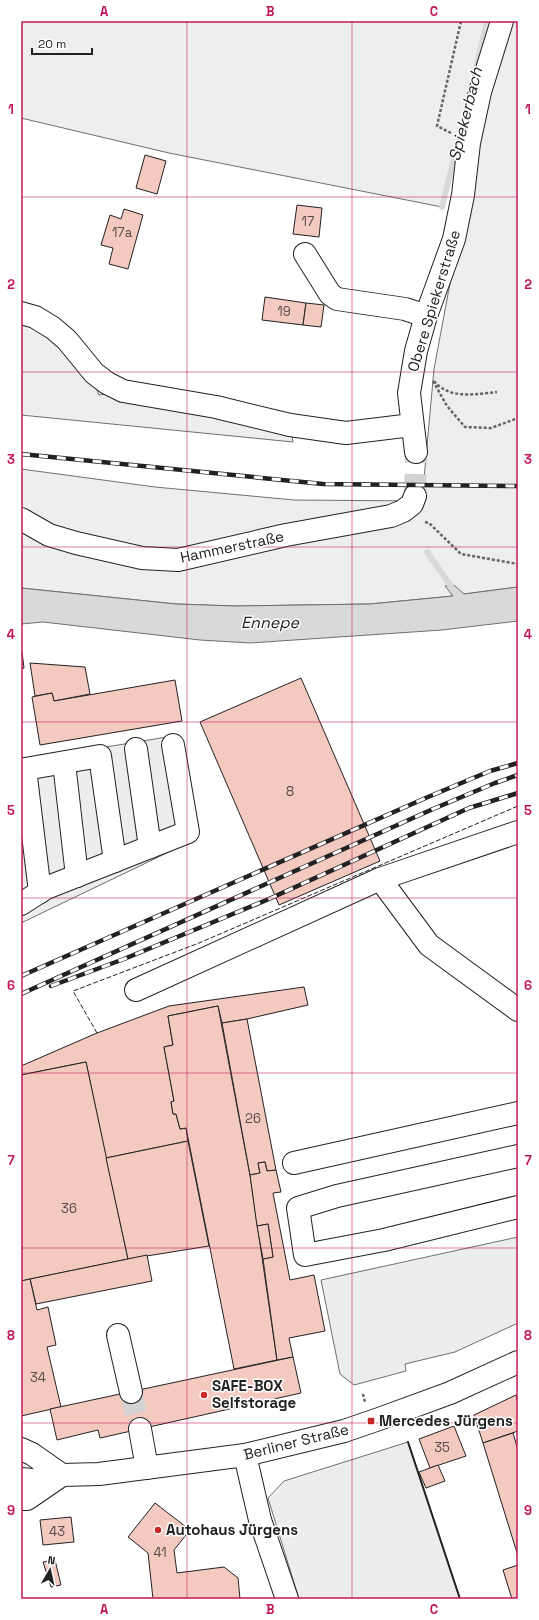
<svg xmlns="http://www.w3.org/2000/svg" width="539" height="1620" viewBox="0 0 539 1620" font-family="'Space Grotesk',sans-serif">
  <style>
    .green { fill: #eee; stroke: #6f6f6f }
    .parking { fill: #ededed; stroke: #6f6f6f }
    .water { fill: #d9d9d9; stroke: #6f6f6f }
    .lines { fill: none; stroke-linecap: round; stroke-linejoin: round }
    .stream { stroke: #d9d9d9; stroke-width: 6 }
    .building { fill: #f3c9c0; stroke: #222 }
    .minor-tunnel { stroke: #d3d3d3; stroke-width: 22; stroke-dasharray: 22 11; stroke-linecap: butt }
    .minor-casing { stroke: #222; stroke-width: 24 }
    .major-casing { stroke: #222; stroke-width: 24 }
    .path { stroke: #646464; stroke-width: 2.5; stroke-dasharray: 3 2; stroke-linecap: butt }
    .minor { stroke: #fff; stroke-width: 22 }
    .major { stroke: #fff; stroke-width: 22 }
    .rail-casing { stroke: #222; stroke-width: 4.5 }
    .rail { stroke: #fff; stroke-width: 3; stroke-dasharray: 9; stroke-linecap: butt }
    .fence { stroke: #222; stroke-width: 1; stroke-dasharray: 5 2; stroke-linecap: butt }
    .wall { stroke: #222; stroke-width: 2 }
    .grid { fill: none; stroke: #c2185b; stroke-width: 1; stroke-opacity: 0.55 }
    .poi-dot { fill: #c62828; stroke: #fff; stroke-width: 1.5 }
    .labels { text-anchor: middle; stroke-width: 3; stroke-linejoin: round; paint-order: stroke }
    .number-label { font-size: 13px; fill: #564c4a }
    .street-label { font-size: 15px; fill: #222; stroke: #fff }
    .poi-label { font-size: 15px; font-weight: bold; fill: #222; stroke: #fff; text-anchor: start }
    .water-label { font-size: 16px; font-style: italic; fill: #222; stroke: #fff }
    .neatline { fill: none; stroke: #c2185b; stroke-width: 1.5 }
    .grid-label { font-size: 13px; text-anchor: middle; font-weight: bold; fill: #c2185b }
  </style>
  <rect width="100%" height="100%" fill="#fff"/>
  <!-- green -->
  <g class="green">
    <polygon points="21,21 487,21 442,207 169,153 21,118"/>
    <polygon points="499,21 518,21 518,587 464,594 446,586 453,596 370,604 235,606 176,604 21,588 21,469 155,487 294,500 422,501 434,369"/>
    <polygon points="21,321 43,328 95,385 99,395 123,391 290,425 293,442 21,415"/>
  </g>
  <!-- parking -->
  <g class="parking">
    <polygon points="179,735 196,839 21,923 21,838 26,837 21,761"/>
    <polygon points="518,1237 518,1323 455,1352 405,1364 406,1371 354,1385 340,1374 321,1280"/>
    <polygon points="408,1442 460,1599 299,1599 268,1498 284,1481"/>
  </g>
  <!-- water -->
  <polygon class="water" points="454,585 464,594 518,587 518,621 442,630 250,643 200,640 43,622 21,624 21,588 176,604 235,606 370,604 453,596 445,586"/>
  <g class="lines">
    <!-- stream -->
    <g class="stream">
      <polyline points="475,74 487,21"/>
      <polyline points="442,207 460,135"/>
      <polyline points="427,552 455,592"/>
    </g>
  </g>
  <!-- building -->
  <g class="building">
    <polygon points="145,155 166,161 157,194 136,188"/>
    <polygon points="297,205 322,208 319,237 293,234"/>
    <polygon points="124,209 143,215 128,269 109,264 113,248 101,245 110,215 121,219"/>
    <polygon points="265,297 306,303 303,325 262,320"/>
    <polygon points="306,303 324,305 321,327 303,325"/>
    <polygon points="22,652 24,668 21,669 21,653"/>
    <polygon points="30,663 85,667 90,694 54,701 52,693 35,696"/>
    <polygon points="301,678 380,861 279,905 200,722"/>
    <polygon points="175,680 182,721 40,745 32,697 52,693 54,701"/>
    <polygon points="304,987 308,1005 247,1019 222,1023 218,1006 168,1016 173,1045 164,1047 174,1101 171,1102 173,1114 176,1114 180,1129 186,1128 188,1141 106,1158 86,1062 21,1075 21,1066 97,1033 169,1006"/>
    <polygon points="218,1006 250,1175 277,1360 234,1369 186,1128 180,1129 176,1114 173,1114 171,1102 174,1101 164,1047 173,1045 168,1016"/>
    <polygon points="247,1019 276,1170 267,1171 265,1162 258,1163 260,1173 250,1175 222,1023"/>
    <polygon points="86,1062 128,1259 21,1281 21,1075"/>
    <polygon points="188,1141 209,1246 128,1259 106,1158"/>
    <polygon points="265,1162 267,1171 276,1170 281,1192 273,1193 290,1280 314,1275 325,1331 289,1338 293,1357 277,1360 263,1259 273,1257 268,1224 257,1226 250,1175 260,1173 258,1163"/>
    <polygon points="268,1224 273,1257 263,1259 257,1226"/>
    <polygon points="147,1255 152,1281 36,1304 30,1279"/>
    <polygon points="30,1279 37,1310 48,1307 56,1345 47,1347 61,1407 21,1416 21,1281"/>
    <polygon points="293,1357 301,1393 100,1438 98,1430 57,1440 50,1409"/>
    <polygon points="516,1395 518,1404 518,1431 483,1443 474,1415"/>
    <polygon points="454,1426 466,1456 430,1468 419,1439"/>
    <polygon points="513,1433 518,1450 518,1556 483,1443"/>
    <polygon points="438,1465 445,1481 426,1488 419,1472"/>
    <polygon points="155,1503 190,1530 174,1550 177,1573 224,1567 238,1578 240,1599 153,1599 148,1553 128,1537"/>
    <polygon points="71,1517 74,1542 43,1545 40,1520"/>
    <polygon points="55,1560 61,1585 51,1587 43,1562"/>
    <polygon points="518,1565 518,1599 512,1599 503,1570"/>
  </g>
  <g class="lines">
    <!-- minor-tunnel -->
    <g class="minor-tunnel">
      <polyline points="415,496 416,452"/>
      <polyline points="131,1392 140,1429"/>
    </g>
    <!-- minor casing -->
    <g class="minor-casing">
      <g id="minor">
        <polyline points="305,254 330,294 337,299 405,309 426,316"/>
        <polyline points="21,313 35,317 53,328 67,340 94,373 107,383 123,391 216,407 290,425 346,433 412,425"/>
        <polyline points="416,452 409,393 416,351 426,316 454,239 463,195 469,143 480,92 502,21"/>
        <polyline points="21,519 49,535 76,543 142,558 178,560 286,535 391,516 403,511 412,504 415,496"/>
        <polyline points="136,749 150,847"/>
        <polyline points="64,763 77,876"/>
        <polyline points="380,879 518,832"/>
        <polyline points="40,892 25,769 100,756 115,861"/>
        <polyline points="21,904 46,888 188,832 173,745"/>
        <polyline points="136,990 380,879 429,945 518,1010"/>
        <polyline points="518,1156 337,1196 298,1208 305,1255 384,1240 518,1207"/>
        <polyline points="294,1163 518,1113"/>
        <polyline points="118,1335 131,1392"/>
        <polyline points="140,1429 147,1468"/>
        <polyline points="245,1455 260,1520 287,1599"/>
        <polyline points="21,1499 27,1499 62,1475"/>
      </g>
    </g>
    <!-- major casing -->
    <g class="major-casing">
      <g id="major">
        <polyline points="21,1449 32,1454 62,1475"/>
        <polyline points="21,1479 32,1480 62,1475 99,1474 245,1455 344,1431 379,1419 450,1393 518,1362"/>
      </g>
    </g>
    <!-- path -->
    <g class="path">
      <polyline points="451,133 437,126 461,21"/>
      <polyline points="433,381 447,406 465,427 491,428 518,418"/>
      <path d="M434 381C450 400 475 394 497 392"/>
      <polyline points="425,522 429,523 461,554 518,564"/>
      <polyline points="363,1394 365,1402"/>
    </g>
    <!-- minor -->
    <use href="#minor" class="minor"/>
    <!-- major -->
    <use href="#major" class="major"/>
    <!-- rail casing -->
    <g class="rail-casing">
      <g id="rail">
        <polyline points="21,454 323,484 518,486"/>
        <polyline points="21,976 428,797 490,771 518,763"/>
        <polyline points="51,986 124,959 269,899 469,808 518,793"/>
        <polyline points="21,994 433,809 495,783 518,775"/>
      </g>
    </g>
    <!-- rail -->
    <use href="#rail" class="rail"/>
    <!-- fence -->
    <polyline class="fence" points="97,1033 73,991 199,943 518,806"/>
    <!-- wall -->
    <polyline class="wall" points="408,1442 460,1599"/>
  </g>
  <!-- grid -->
  <path class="grid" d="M187 21V1599M352 21V1599M21 197H518M21 372H518M21 547H518M21 722H518M21 898H518M21 1073H518M21 1248H518M21 1423H518"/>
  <!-- markers -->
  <g class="poi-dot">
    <circle cx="204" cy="1395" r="4"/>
    <rect x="367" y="1417" width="8" height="8" rx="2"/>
    <circle cx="158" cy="1530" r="4"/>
  </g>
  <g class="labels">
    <!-- number labels -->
    <g class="number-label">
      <text x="308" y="226">17</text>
      <text x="122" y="237">17a</text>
      <text x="284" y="316">19</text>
      <text x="290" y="796">8</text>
      <text x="253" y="1123">26</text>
      <text x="69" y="1213">36</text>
      <text x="38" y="1382">34</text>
      <text x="442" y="1452">35</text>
      <text x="57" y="1536">43</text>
      <text x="160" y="1557">41</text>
    </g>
    <!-- street labels -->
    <g class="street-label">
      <text transform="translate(434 301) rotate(-73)" y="5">Obere Spiekerstraße</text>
      <text transform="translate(232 547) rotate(-12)" y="5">Hammerstraße</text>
      <text transform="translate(296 1442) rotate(-14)" y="5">Berliner Straße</text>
    </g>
    <!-- poi labels -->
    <g class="poi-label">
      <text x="212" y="1391">SAFE-BOX<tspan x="212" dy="17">Selfstorage</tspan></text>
      <text x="379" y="1426">Mercedes Jürgens</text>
      <text x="166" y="1535">Autohaus Jürgens</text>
    </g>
    <!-- water labels -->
    <g class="water-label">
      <text transform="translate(465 114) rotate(-76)" y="6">Spiekerbach</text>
      <text x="270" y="628">Ennepe</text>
    </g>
  </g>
  <!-- border -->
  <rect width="539" height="1620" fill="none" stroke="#ffffff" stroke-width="44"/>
  <!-- north arrow -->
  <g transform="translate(50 1570) rotate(9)" stroke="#ffffff" stroke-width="3" paint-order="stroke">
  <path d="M0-3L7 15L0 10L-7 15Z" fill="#222222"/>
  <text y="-6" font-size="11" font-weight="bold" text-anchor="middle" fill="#222222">N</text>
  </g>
  <!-- scale -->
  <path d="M32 48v6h60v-6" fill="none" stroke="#222222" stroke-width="2"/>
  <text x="38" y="48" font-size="12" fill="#222222" stroke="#ffffff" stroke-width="3" paint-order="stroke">20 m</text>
  <rect x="22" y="22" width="495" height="1576" class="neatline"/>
  <g class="grid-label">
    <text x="104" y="16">A</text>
    <text x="270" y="16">B</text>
    <text x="434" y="16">C</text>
    <text x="11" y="114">1</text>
    <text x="528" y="114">1</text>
    <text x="11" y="289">2</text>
    <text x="528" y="289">2</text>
    <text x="11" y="464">3</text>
    <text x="528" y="464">3</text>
    <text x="11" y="639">4</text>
    <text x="528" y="639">4</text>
    <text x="11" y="815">5</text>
    <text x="528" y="815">5</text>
    <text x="11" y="990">6</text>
    <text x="528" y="990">6</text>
    <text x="11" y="1165">7</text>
    <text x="528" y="1165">7</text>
    <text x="11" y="1340">8</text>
    <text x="528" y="1340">8</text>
    <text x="11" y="1515">9</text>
    <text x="528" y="1515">9</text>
    <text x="104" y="1614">A</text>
    <text x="270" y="1614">B</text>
    <text x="434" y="1614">C</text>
  </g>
</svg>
